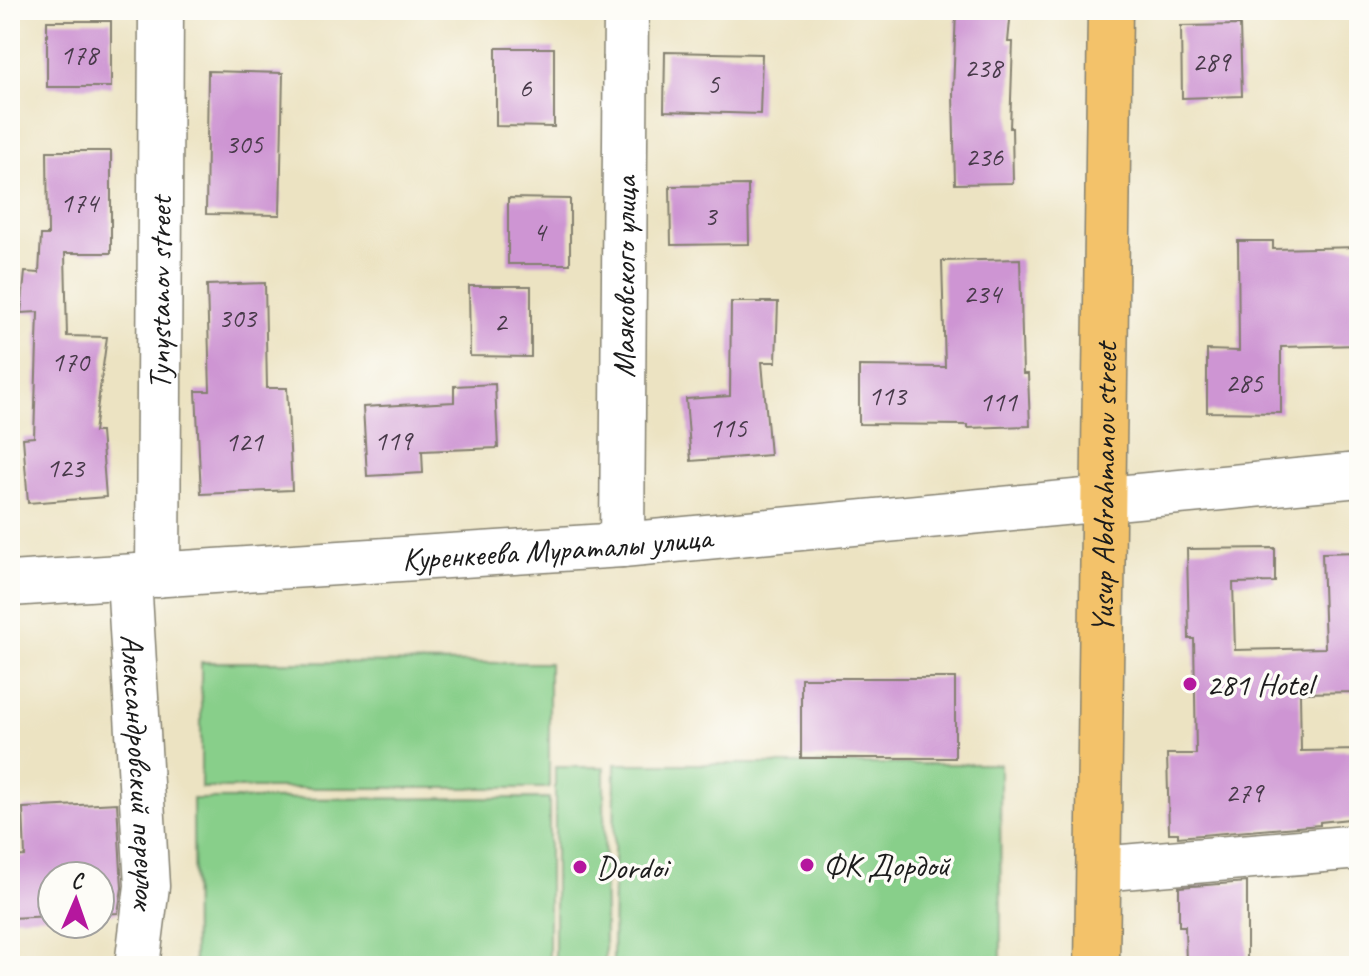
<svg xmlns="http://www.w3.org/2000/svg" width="1369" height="976" viewBox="0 0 1369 976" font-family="Caveat,sans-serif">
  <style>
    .green { fill: #88cf8a; stroke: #527653; stroke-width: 2 }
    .building { fill: #ce95d3 }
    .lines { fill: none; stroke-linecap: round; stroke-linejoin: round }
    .minor-casing { stroke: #84806f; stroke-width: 47 }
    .tertiary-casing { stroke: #84806f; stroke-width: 47 }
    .primary-casing { stroke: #84806f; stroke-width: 47 }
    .minor { stroke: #fff; stroke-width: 44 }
    .tertiary { stroke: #fff; stroke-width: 44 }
    .primary { stroke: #f3c26a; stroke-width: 44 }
    .poi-dot { fill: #b5179e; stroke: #fdfcf7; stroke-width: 3 }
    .labels { text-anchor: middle; stroke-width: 7; stroke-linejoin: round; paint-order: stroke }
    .number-label { font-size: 28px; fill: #483a4a }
    .street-label { font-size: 32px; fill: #1c1c1c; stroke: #fdfcf7 }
    .poi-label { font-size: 32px; fill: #1c1c1c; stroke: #fdfcf7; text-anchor: start }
  </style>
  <rect width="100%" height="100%" fill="#fdfcf7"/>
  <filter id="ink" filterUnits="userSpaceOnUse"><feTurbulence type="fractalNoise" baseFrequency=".0125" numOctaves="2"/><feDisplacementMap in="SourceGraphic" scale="16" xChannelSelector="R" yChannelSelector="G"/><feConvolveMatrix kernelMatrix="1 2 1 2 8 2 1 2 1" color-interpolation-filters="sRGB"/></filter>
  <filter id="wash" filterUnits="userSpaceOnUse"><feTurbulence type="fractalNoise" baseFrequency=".006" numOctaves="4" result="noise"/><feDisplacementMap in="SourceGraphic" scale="32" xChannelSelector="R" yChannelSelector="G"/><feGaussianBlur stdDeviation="1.8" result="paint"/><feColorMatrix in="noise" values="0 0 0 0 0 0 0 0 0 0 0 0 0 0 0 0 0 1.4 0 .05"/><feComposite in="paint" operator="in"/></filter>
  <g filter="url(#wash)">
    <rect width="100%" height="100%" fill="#ece3c2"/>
    <!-- green -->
    <g class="green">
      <polygon points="201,662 549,663 549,788 201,788"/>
      <polygon points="615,764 1000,764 1001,966 613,966"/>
      <polygon points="555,767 604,767 605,966 555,966"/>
      <polygon points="549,798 549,966 194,966 193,799"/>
    </g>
    <g id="blocks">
      <!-- building -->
      <g class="building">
        <polygon points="956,10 1011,10 1008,42 1013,42 1010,128 1012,128 1013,183 955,184 953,92"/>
        <rect x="47" y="21" width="64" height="66"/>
        <polygon points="1240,25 1242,96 1182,98 1181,26"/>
        <polygon points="496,48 554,48 554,127 496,126"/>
        <polygon points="665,52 762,54 760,114 664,111"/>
        <polygon points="208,71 283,73 280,215 206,214"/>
        <polygon points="47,151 111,151 111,253 65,253 67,336 107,337 94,432 101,432 106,497 28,503 23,438 34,437 38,312 21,313 25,272 39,273 41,235 48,235"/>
        <polygon points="748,185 749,244 671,245 670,186"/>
        <polygon points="508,198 570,199 570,264 508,264"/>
        <polygon points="1238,241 1273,241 1273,249 1359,247 1359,345 1281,347 1281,413 1207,412 1207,350 1239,351"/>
        <polygon points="1020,259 1023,374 1028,374 1030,426 968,428 968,425 859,424 859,366 945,367 942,261"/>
        <polygon points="265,283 267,388 287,388 292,490 201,494 196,391 210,391 207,285"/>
        <polygon points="469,286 531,286 531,357 470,356"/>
        <polygon points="731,302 778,302 776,362 762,362 770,455 691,461 686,399 730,396"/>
        <polygon points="495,384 498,448 422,451 423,473 367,476 363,407 454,402 454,386"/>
        <polygon points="1275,548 1275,582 1233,583 1235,650 1325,648 1322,553 1359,552 1359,692 1300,693 1301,751 1359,750 1359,818 1320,822 1320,825 1178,837 1178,833 1169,833 1167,754 1196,754 1194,639 1189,639 1187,549"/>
        <rect x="801" y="678" width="154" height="80"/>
        <polygon points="117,803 122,888 118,913 100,914 100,876 52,876 52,916 10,918 10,857 25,856 23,808"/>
        <polygon points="1247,882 1247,966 1186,966 1185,926 1179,926 1179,887"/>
      </g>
    </g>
  </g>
  <g filter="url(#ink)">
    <use href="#blocks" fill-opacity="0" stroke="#84806f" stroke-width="2"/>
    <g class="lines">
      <!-- minor casing -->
      <g class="minor-casing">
        <g id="minor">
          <path id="s1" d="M622 545 626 10"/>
          <path id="s2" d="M158 575 161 10"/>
          <path id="s3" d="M129 578 147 886 137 966"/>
          <polyline points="1099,869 1359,847"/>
        </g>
      </g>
      <!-- tertiary casing -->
      <g class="tertiary-casing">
        <g id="tertiary">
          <path id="s4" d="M10 584 622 545 1359 475"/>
        </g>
      </g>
      <!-- primary casing -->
      <g class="primary-casing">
        <g id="primary">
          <path id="s5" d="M1097 966 1110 10"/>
        </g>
      </g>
      <!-- minor -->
      <use href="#minor" class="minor"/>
      <!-- tertiary -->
      <use href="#tertiary" class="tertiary"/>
      <!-- primary -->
      <use href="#primary" class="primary"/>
    </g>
  </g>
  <!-- markers -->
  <g class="poi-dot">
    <circle cx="1190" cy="684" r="8"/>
    <circle cx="807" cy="865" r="8"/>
    <circle cx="580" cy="867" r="8"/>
  </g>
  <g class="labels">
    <!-- number labels -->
    <g class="number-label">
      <text x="79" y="64">178</text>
      <text x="1211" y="71">289</text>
      <text x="983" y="77">238</text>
      <text x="713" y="93">5</text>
      <text x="525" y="97">6</text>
      <text x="244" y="153">305</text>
      <text x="984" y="166">236</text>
      <text x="79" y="212">174</text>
      <text x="710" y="225">3</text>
      <text x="539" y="241">4</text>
      <text x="982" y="303">234</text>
      <text x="237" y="327">303</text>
      <text x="500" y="331">2</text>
      <text x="70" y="371">170</text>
      <text x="1244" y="392">285</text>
      <text x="887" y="405">113</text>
      <text x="998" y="411">111</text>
      <text x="728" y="437">115</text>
      <text x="393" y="450">119</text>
      <text x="244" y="451">121</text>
      <text x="65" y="477">123</text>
      <text x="1244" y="802">279</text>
    </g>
    <!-- street labels -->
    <g class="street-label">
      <text dy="11" stroke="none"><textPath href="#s1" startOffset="268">Маяковского улица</textPath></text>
      <text dy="11" stroke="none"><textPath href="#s2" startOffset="282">Tynystanov street</textPath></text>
      <text dy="11" stroke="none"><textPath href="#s5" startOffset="478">Yusup Abdrahmanov street</textPath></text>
      <text dy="11" stroke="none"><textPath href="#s4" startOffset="548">Куренкеева Мураталы улица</textPath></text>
      <text dy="11" stroke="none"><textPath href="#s3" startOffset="194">Александровский переулок</textPath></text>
    </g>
    <!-- poi labels -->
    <g class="poi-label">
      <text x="1206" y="695">281 Hotel</text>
      <text x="823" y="876">ФК Дордой</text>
      <text x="596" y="878">Dordoi</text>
    </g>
  </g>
  <!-- margin -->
  <rect width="1369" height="976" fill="none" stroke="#fdfcf7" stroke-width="40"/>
  <!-- north arrow -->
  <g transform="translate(76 900) rotate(2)"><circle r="38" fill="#fdfcf7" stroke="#a3a29f" stroke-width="2"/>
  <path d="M0-6L14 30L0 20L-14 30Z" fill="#b5179e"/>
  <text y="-12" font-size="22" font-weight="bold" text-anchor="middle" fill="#1c1c1c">С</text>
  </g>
</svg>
